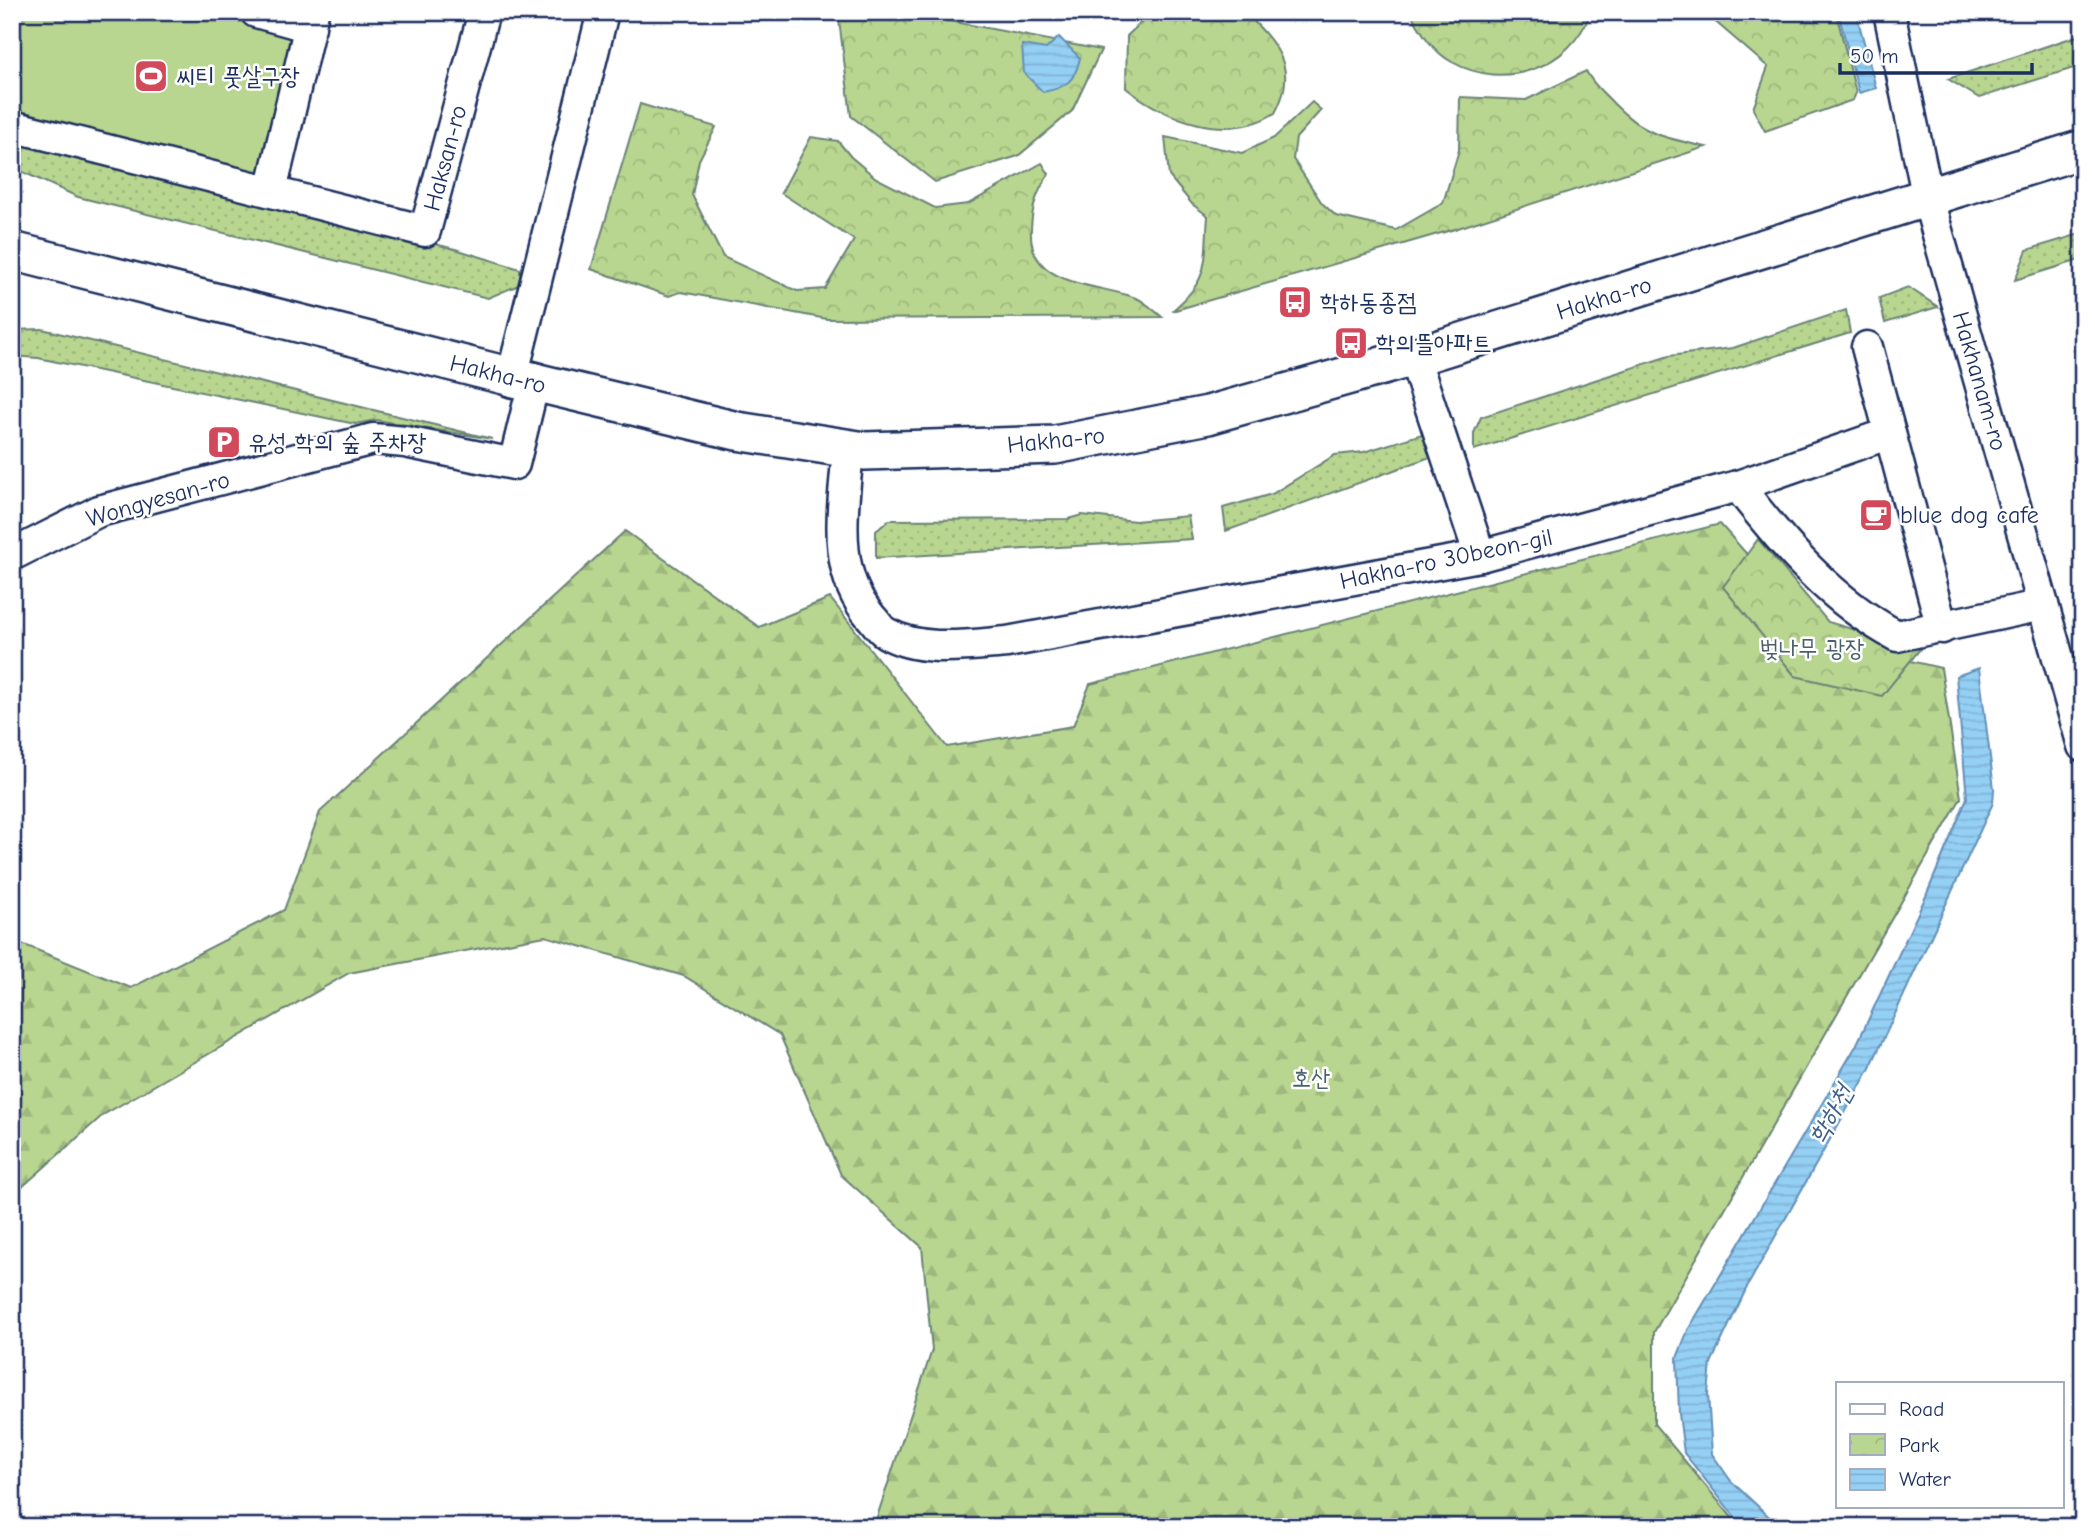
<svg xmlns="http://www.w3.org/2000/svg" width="2095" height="1539" viewBox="0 0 2095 1539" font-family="'Comic Neue','Poor Story',sans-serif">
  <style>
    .grass { fill: url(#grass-dots); stroke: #6a8276; stroke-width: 2 }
    .forest { fill: url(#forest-firs); stroke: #6a8276; stroke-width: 2 }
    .park { fill: url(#park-crowns); stroke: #6a8276; stroke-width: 2 }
    .garden { fill: #b8d68f; stroke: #6a8276; stroke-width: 2 }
    .water { fill: url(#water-rules); stroke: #648fb8; stroke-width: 2 }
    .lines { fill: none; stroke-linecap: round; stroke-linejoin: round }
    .minor-casing { stroke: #1b2f5e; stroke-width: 35 }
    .tertiary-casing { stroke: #1b2f5e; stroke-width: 42 }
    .secondary-casing { stroke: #1b2f5e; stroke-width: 44 }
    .minor { stroke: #fff; stroke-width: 30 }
    .tertiary { stroke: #fff; stroke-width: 37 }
    .secondary { stroke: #fff; stroke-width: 38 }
    .labels { text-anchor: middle; stroke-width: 5; stroke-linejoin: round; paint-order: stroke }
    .poi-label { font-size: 24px; fill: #1b2f5e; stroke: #fff; text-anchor: start }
    .street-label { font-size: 24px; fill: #1b2f5e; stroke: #fff }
    .park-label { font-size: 24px; fill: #4a616d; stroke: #fff }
    .water-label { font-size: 26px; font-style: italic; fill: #3f5f8b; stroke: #fff }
  </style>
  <defs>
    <pattern id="grass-dots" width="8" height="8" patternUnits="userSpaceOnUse" patternTransform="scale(1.75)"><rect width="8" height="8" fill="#b8d68f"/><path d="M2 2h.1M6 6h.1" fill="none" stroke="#9eb87e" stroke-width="1.8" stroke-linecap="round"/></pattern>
    <pattern id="forest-firs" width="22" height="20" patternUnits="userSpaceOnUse" patternTransform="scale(1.75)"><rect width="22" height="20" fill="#b8d68f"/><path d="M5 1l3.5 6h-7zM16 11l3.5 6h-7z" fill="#9eb87e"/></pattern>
    <pattern id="park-crowns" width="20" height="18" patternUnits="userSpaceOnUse" patternTransform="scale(1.75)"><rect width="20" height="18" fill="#b8d68f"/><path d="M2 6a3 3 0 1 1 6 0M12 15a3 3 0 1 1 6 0" fill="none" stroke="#9eb87e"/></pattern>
    <pattern id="water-rules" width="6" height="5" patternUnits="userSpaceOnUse" patternTransform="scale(1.75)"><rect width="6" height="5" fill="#94cff4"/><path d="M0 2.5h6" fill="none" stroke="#7fb2d4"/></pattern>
  </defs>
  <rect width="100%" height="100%" fill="#fff"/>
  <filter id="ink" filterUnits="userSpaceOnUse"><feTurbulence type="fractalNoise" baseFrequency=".0143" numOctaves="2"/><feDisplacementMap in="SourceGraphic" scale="14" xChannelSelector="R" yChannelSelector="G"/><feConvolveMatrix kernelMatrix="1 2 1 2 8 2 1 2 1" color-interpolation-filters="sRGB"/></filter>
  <g filter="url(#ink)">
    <!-- grass -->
    <g class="grass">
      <polygon points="2083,34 2083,65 1979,98 1948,79"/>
      <polygon points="12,140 455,249 520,269 521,284 488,298 78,197 12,167"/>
      <polygon points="2083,233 2083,259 2015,280 2027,250"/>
      <polygon points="1908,287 1938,307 1885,323 1879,298"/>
      <polygon points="1846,310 1850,333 1474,450 1474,433 1481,417 1669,356 1733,348"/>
      <polygon points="42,329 492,439 376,420 355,424 38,358 12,356 12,330"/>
      <polygon points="1422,434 1431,439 1436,455 1226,531 1223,508 1272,494 1335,455 1364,452"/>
      <polygon points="1082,515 1135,521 1188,516 1192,539 876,558 876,531 889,520 1068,519"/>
    </g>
    <!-- forest -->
    <polygon class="forest" points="1720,524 1824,641 1941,668 1961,798 1654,1332 1654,1424 1740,1527 869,1527 876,1520 932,1350 922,1247 841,1175 780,1035 684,976 545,936 349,973 103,1115 12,1196 12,940 131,988 284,910 320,812 625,531 759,627 830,598 947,747 1073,726 1090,684"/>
    <!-- park -->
    <g class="park">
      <polygon points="838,12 903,12 1101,50 1072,111 1018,156 935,182 851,116"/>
      <path d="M1152 12H1245C1276 44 1300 68 1275 113 1227 143 1167 120 1126 88L1127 36Z"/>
      <path d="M1410 12H1591C1570 69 1504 91 1452 62 1432 51 1421 31 1410 12Z"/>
      <polygon points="1704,12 1836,12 1856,93 1853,100 1765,131 1753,109 1768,67"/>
      <path d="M1586 71C1594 86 1603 92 1614 104 1646 136 1663 137 1706 147L1455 229 1172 311C1211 278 1204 264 1208 216L1192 204 1169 176 1165 137 1242 153 1274 138 1312 102 1321 110 1296 138 1293 159 1322 203 1336 216 1396 230 1443 203 1459 150 1460 97 1526 100Z"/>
      <path d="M640 104 716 127 699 160 692 195 723 257 797 291 825 289 854 240 781 193 811 137 838 141 851 157 876 178 935 208 968 204 1042 163 1049 174C1036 193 1032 207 1031 229 1027 288 1098 283 1136 298 1145 301 1154 311 1162 317L827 319 681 292 669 296 591 269Z"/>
      <polygon points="1758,539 1828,622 1920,649 1882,696 1795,676 1723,587"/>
    </g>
    <!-- garden -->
    <polygon class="garden" points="12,12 220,12 292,31 298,41 268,164 254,176 12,111"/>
    <!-- water -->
    <g class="water">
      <polygon points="1838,12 1856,12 1876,88 1859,93"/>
      <path d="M1059 37 1080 58C1075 81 1066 88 1043 92L1024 73 1022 45 1046 49Z"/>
      <polygon points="1979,668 1994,789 1993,803 1869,1070 1748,1285 1711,1363 1708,1394 1712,1454 1731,1481 1780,1527 1743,1527 1684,1453 1679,1414 1677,1358 1688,1330 1856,1046 1926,896 1967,798 1956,676"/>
    </g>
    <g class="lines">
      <!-- minor casing -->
      <g class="minor-casing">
        <g id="minor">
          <polyline points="256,12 310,27"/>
          <polyline points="1889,12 1928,199 2083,746"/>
          <polyline points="12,126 425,231 484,12"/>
          <polyline points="271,191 313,12"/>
          <polyline points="1867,347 1942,628"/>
          <polyline points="1414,357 1480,556"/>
          <polyline points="512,377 603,12"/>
          <path d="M848 448C844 507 830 570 871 617 876 622 880 630 886 633 921 653 969 645 1007 642L1480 556 1738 486 1890 433"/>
          <path d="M1738 486C1783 544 1831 601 1897 636L2043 605"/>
          <polyline points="12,555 99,511 373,439 405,442 514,464 534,382"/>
        </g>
      </g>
      <!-- tertiary casing -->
      <g class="tertiary-casing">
        <g id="tertiary">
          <polyline points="12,251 512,377"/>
          <polyline points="534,382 737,431 865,451 1055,445 1208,415 1414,357 2083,149"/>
        </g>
      </g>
      <!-- secondary casing -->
      <g class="secondary-casing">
        <polyline id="secondary" points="512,377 534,382"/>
      </g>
      <!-- minor -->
      <use href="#minor" class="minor"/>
      <!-- tertiary -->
      <use href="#tertiary" class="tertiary"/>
      <!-- secondary -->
      <use href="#secondary" class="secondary"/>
    </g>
  </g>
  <!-- icons -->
  <defs>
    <g id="stadium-square" transform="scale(1.75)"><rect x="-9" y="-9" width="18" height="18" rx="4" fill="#d1495b" stroke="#fff"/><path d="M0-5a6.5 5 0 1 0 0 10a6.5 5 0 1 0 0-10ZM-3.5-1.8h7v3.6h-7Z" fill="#fff"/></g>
    <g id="bus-square" transform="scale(1.75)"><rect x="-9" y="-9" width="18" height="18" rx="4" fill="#d1495b" stroke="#fff"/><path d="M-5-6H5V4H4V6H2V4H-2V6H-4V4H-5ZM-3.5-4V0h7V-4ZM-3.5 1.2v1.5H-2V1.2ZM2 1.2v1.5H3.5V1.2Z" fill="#fff"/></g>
    <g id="parking-square" transform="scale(1.75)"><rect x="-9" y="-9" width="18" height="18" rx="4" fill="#d1495b" stroke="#fff"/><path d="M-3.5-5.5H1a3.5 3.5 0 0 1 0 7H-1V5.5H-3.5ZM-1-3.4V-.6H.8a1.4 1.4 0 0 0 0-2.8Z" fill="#fff"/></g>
    <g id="cafe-square" transform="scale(1.75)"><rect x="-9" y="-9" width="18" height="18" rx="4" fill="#d1495b" stroke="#fff"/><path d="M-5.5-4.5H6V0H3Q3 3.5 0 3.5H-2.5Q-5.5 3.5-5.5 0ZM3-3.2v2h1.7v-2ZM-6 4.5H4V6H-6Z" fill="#fff"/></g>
  </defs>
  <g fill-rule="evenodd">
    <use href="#stadium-square" x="151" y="76"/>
    <use href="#bus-square" x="1295" y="302"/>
    <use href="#bus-square" x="1351" y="343"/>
    <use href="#parking-square" x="224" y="442"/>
    <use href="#cafe-square" x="1876" y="515"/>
  </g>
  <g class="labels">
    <!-- poi labels -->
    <g class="poi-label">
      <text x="176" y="84">씨티 풋살구장</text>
      <text x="1320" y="310">학하동종점</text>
      <text x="1376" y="351">학의뜰아파트</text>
      <text x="248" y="450">유성 학의 숲 주차장</text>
      <text x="1900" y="523">blue dog cafe</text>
    </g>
    <!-- street labels -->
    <g class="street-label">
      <text transform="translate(445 158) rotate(-75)" y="8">Haksan-ro</text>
      <text transform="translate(1604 298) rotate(-17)" y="8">Hakha-ro</text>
      <text transform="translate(498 374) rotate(14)" y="8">Hakha-ro</text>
      <text transform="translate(1980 381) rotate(74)" y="8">Hakhanam-ro</text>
      <text transform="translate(1056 440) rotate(-6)" y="8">Hakha-ro</text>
      <text transform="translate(158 499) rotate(-16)" y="8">Wongyesan-ro</text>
      <text transform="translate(1446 559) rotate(-12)" y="8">Hakha-ro 30beon-gil</text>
    </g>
    <!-- park labels -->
    <g class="park-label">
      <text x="1812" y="656">벚나무 광장</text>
      <text x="1311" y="1086">호산</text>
    </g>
    <!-- water labels -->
    <g class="water-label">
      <text transform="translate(1830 1114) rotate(-61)" y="9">학하천</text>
    </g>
  </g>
  <!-- margin -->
  <rect width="2095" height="1539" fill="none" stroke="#fff" stroke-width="42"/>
  <rect x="21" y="21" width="2053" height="1497" fill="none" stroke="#1b2f5e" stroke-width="2.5" filter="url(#ink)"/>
  <!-- legend -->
  <rect x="1836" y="1382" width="228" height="126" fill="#ffffff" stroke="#a4acbf" stroke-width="2"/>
  <rect x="1850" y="1404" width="35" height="10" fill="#ffffff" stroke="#a4acbf" stroke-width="2"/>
  <text x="1899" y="1416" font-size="21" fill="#1b2f5e">Road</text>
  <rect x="1850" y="1434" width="35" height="21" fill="url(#park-crowns)" stroke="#a4acbf" stroke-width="2"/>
  <text x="1899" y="1452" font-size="21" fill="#1b2f5e">Park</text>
  <rect x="1850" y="1469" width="35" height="21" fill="url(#water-rules)" stroke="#a4acbf" stroke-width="2"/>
  <text x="1899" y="1486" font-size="21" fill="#1b2f5e">Water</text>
  <!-- scale -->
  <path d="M1840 63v10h192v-10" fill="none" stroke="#1b2f5e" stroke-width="3.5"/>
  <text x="1850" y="63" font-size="21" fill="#1b2f5e" stroke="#ffffff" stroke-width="5" paint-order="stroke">50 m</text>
</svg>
